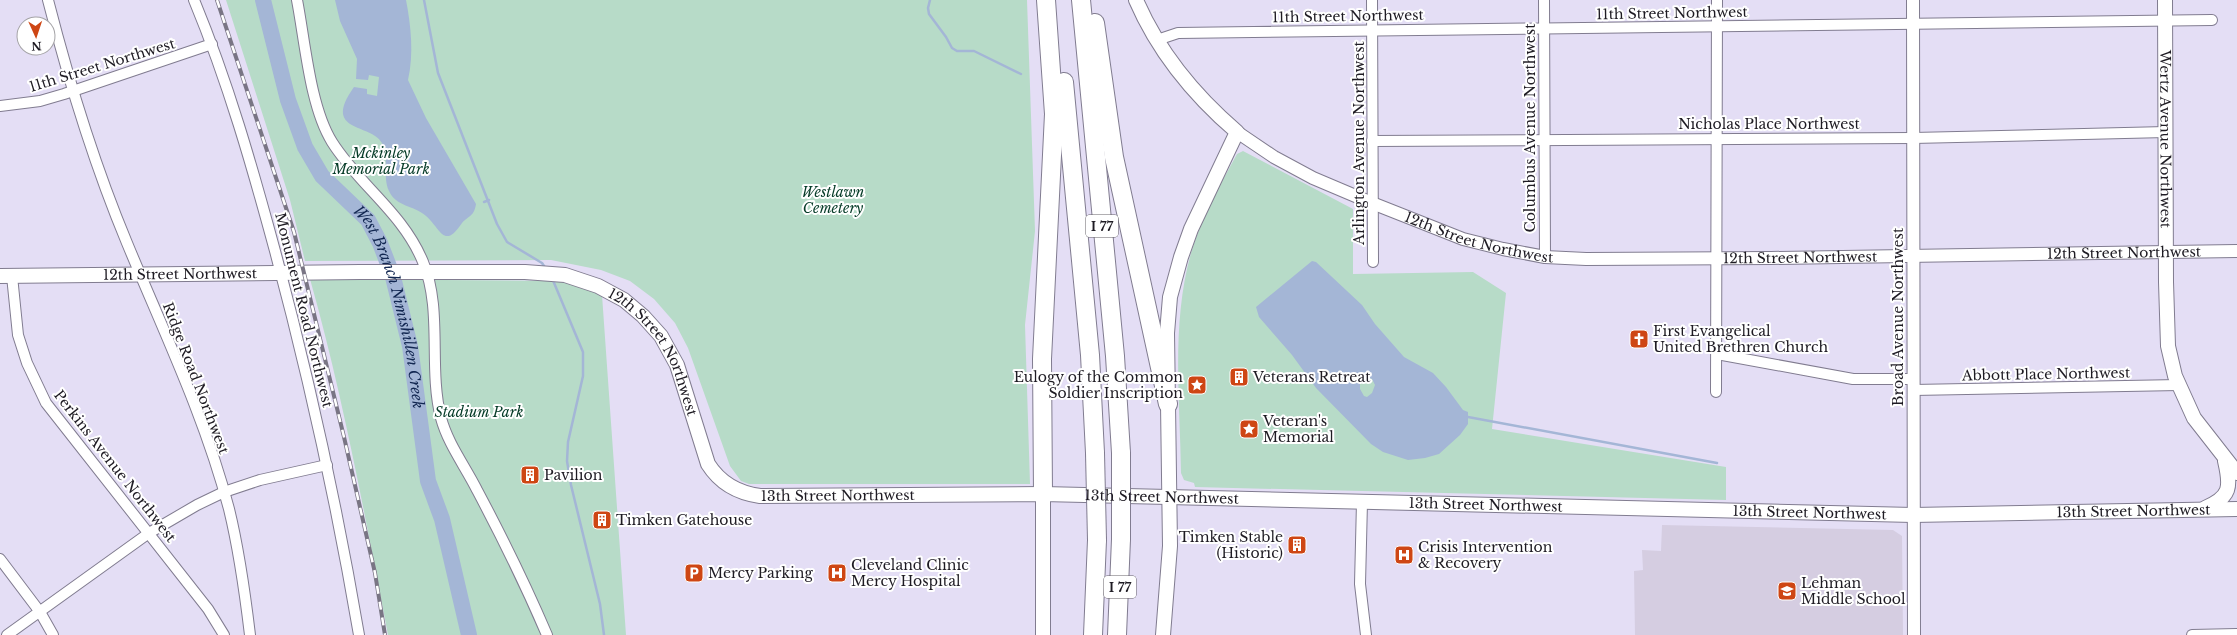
<svg xmlns="http://www.w3.org/2000/svg" width="2237" height="635" viewBox="0 0 2237 635" font-family="'Libre Baskerville',serif">
  <style>
    .education { fill: #d5cde1 }
    .green { fill: #b7dbc8 }
    .water { fill: #a4b6d6; fill-rule: evenodd }
    .lines { fill: none; stroke-linecap: round; stroke-linejoin: round }
    .stream { stroke: #a4b6d6; stroke-width: 2.5 }
    .river { stroke: #a4b6d6; stroke-width: 16 }
    .minor-casing { stroke: #817c90; stroke-width: 12 }
    .tertiary-casing { stroke: #817c90; stroke-width: 14 }
    .secondary-casing { stroke: #817c90; stroke-width: 16 }
    .motorway-casing { stroke: #817c90; stroke-width: 20 }
    .minor { stroke: #fff; stroke-width: 10 }
    .tertiary { stroke: #fff; stroke-width: 12 }
    .secondary { stroke: #fff; stroke-width: 14 }
    .motorway { stroke: #fff; stroke-width: 18 }
    .rail-casing { stroke: #797584; stroke-width: 4 }
    .rail { stroke: #fff; stroke-width: 2.5; stroke-dasharray: 8; stroke-linecap: butt }
    .motorway-bridge-casing { stroke: #817c90; stroke-width: 20; stroke-linecap: butt }
    .motorway-bridge { stroke: #fff; stroke-width: 18 }
    .labels { text-anchor: middle; stroke-width: 4; stroke-linejoin: round; paint-order: stroke }
    .shield { fill: #fff; stroke: #625f65; stroke-width: 1 }
    .shield-label { font-size: 13px; font-weight: bold; fill: #1e1b23 }
    .street-label { font-size: 14px; fill: #1e1b23; stroke: #fff }
    .park-label { font-size: 14px; font-style: italic; fill: #053b27; stroke: #fff }
    .poi-label { font-size: 14px; fill: #1e1b23; stroke: #fff; text-anchor: start }
    .water-label { font-size: 15px; font-style: italic; fill: #122751; stroke: #fff }
  </style>
  <rect width="100%" height="100%" fill="#e4def5"/>
  <!-- education -->
  <polygon class="education" points="1662,525 1893,530 1902,536 1903,635 1635,635 1634,571 1643,570 1642,550 1661,551"/>
  <!-- green -->
  <g class="green">
    <polygon points="226,0 1027,0 1035,231 1025,325 1030,484 749,484 741,481 730,466 688,348 675,323 654,299 630,281 601,270 551,260 305,261 290,200"/>
    <path d="M1243 151 1353 209V274L1473 272 1506 293 1492 429 1726 467V500L1195 487 1194 483 1184 480 1181 473C1180 400 1171 324 1191 253 1201 219 1220 185 1237 154Z"/>
    <path d="M310 279 569 281 602 295 626 635H388C365 516 343 396 310 279Z"/>
  </g>
  <!-- water -->
  <g class="water">
    <path d="M335 0H406C411 26 414 54 408 80L426 118 476 204C474 217 468 216 462 223 444 250 441 229 426 216 414 205 396 207 389 191 382 176 390 158 382 143 371 123 321 133 354 87L367 89V94L377 96 379 77 369 75 368 80 356 79 357 59 340 21Z"/>
    <path d="M1312 261 1316 262 1362 305 1375 324 1404 357 1433 373 1446 387 1463 410 1468 412V424L1460 435 1439 454 1425 458 1408 460 1383 452 1371 444 1316 388 1292 355 1259 317 1256 307ZM1366 377 1372 379 1375 385 1372 393 1367 397 1364 396 1360 389V382Z"/>
  </g>
  <g class="lines">
    <!-- stream -->
    <g class="stream">
      <polyline points="424,0 438,73 497,224 507,242 542,263 546,269"/>
      <polyline points="930,0 928,8 929,14 946,37 952,48 957,51 974,51 1021,74"/>
      <polyline points="484,202 489,200"/>
      <polyline points="552,278 583,352 583,376 568,442 567,461 571,485 600,604 604,635"/>
      <polyline points="1468,417 1717,463"/>
    </g>
    <!-- river -->
    <path class="river" id="s1" d="M263 0 288 100 305 147 322 176 368 220 380 243 393 277 410 346 428 481 442 519 469 635"/>
    <!-- minor casing -->
    <g class="minor-casing">
      <g id="minor">
        <path d="M48 0C69 82 94 164 127 243 163 330 205 417 229 509 239 550 245 593 250 635"/>
        <path d="M194 0C228 82 252 166 275 251 309 378 337 506 359 635"/>
        <path d="M297 0C305 41 310 107 332 142 359 185 403 213 423 262 443 310 428 367 441 418 448 444 465 466 477 490 502 537 526 586 547 635"/>
        <polyline points="1372,0 1373,262"/>
        <polyline points="1544,0 1545,257"/>
        <polyline points="1157,40 1178,33 2212,20"/>
        <polyline points="0,106 40,101 64,94 212,44"/>
        <polyline points="1372,141 1913,138 2166,132"/>
        <polyline points="12,276 18,335 27,363 46,403 208,609 224,635"/>
        <polyline points="1717,354 1853,379 1913,379"/>
        <polyline points="1913,390 2179,385"/>
        <polyline points="1716,392 1717,0"/>
        <polyline points="1362,502 1360,584 1366,635"/>
        <polyline points="0,559 40,612 53,635"/>
        <polyline points="7,635 149,533 197,505 224,492 260,480 327,465"/>
        <polyline points="2192,635 2237,634"/>
      </g>
    </g>
    <!-- tertiary casing -->
    <g class="tertiary-casing">
      <g id="tertiary">
        <polyline points="1913,0 1914,635"/>
        <path id="s2" d="M1237 132 1274 157 1313 178 1372 203 1463 239 1503 249 1545 257 1586 259 1771 258 2237 251"/>
      </g>
    </g>
    <!-- secondary casing -->
    <g class="secondary-casing">
      <g id="secondary">
        <path d="M1136 0C1158 51 1195 96 1237 132L1191 229 1181 257 1170 297 1167 333 1170 546 1163 635"/>
        <path id="s3" d="M2165 0 2166 282 2168 346 2175 376 2194 418 2237 473"/>
        <path id="s4" d="M0 276 360 272H525L565 275 598 286 624 300 643 316 661 336 677 365 708 464C720 483 738 493 760 496L1043 494 1913 515 2237 509"/>
        <path d="M2205 508C2231 497 2231 487 2225 461"/>
        <polyline points="1043,635 1043,494"/>
      </g>
    </g>
    <!-- motorway casing -->
    <g class="motorway-casing">
      <g id="motorway">
        <polyline points="1081,0 1115,356 1121,453"/>
        <polyline points="1095,23 1114,157 1168,404"/>
        <polyline points="1064,82 1090,355 1095,453"/>
        <polyline points="1043,494 1042,359 1054,114 1046,0"/>
        <polyline points="1093,635 1097,540"/>
        <polyline points="1117,635 1121,539"/>
      </g>
    </g>
    <!-- minor -->
    <use href="#minor" class="minor"/>
    <!-- tertiary -->
    <use href="#tertiary" class="tertiary"/>
    <!-- secondary -->
    <use href="#secondary" class="secondary"/>
    <!-- motorway -->
    <use href="#motorway" class="motorway"/>
    <!-- rail casing -->
    <g class="rail-casing">
      <polyline id="rail" points="217,0 294,232 344,437 375,573 385,635"/>
    </g>
    <!-- rail -->
    <use href="#rail" class="rail"/>
    <!-- motorway-bridge casing -->
    <g class="motorway-bridge-casing">
      <g id="motorway-bridge">
        <polyline points="1095,453 1097,540"/>
        <polyline points="1121,453 1121,539"/>
      </g>
    </g>
    <!-- motorway-bridge -->
    <use href="#motorway-bridge" class="motorway-bridge"/>
  </g>
  <!-- icons -->
  <defs>
    <g id="church-square" transform="scale(1)"><rect x="-9" y="-9" width="18" height="18" rx="4" fill="#ce4614" stroke="#fff"/><path d="M-1.2-6h2.4v3.5h3.3v2.4h-3.3V6h-2.4V-.1h-3.3v-2.4h3.3Z" fill="#fff"/></g>
    <g id="building-square" transform="scale(1)"><rect x="-9" y="-9" width="18" height="18" rx="4" fill="#ce4614" stroke="#fff"/><path d="M-4-6H4V6H1V3H-1V6H-4ZM-2.5-4.3h1.7v1.8h-1.7ZM.8-4.3h1.7v1.8H.8ZM-2.5-1h1.7V.8h-1.7ZM.8-1h1.7V.8H.8Z" fill="#fff"/></g>
    <g id="sight-square" transform="scale(1)"><rect x="-9" y="-9" width="18" height="18" rx="4" fill="#ce4614" stroke="#fff"/><path d="M0-6L1.8-2.2L6-1.7L2.9 1.2L3.7 5.4L0 3.3L-3.7 5.4L-2.9 1.2L-6-1.7L-1.8-2.2Z" fill="#fff"/></g>
    <g id="hospital-square" transform="scale(1)"><rect x="-9" y="-9" width="18" height="18" rx="4" fill="#ce4614" stroke="#fff"/><path d="M-5-5h3v3.5h4V-5h3V5h-3V1.5h-4V5h-3Z" fill="#fff"/></g>
    <g id="parking-square" transform="scale(1)"><rect x="-9" y="-9" width="18" height="18" rx="4" fill="#ce4614" stroke="#fff"/><path d="M-3.5-5.5H1a3.5 3.5 0 0 1 0 7H-1V5.5H-3.5ZM-1-3.4V-.6H.8a1.4 1.4 0 0 0 0-2.8Z" fill="#fff"/></g>
    <g id="school-square" transform="scale(1)"><rect x="-9" y="-9" width="18" height="18" rx="4" fill="#ce4614" stroke="#fff"/><path d="M0-5L7-2L0 1L-7-2ZM-4 1L0 2.5L4 1V4Q0 6-4 4Z" fill="#fff"/></g>
  </defs>
  <g fill-rule="evenodd">
    <use href="#church-square" x="1639" y="339"/>
    <use href="#building-square" x="1239" y="377"/>
    <use href="#sight-square" x="1197" y="385"/>
    <use href="#sight-square" x="1249" y="429"/>
    <use href="#building-square" x="530" y="475"/>
    <use href="#building-square" x="602" y="520"/>
    <use href="#building-square" x="1297" y="545"/>
    <use href="#hospital-square" x="1404" y="555"/>
    <use href="#parking-square" x="694" y="573"/>
    <use href="#hospital-square" x="837" y="573"/>
    <use href="#school-square" x="1787" y="591"/>
  </g>
  <g class="labels">
    <!-- shield labels -->
    <g class="shield">
      <rect x="1086" y="215" width="32" height="22" rx="3"/>
      <rect x="1104" y="576" width="32" height="22" rx="3"/>
    </g>
    <g class="shield-label">
      <text x="1102" y="231">I 77</text>
      <text x="1120" y="592">I 77</text>
    </g>
    <!-- street labels -->
    <g class="street-label">
      <text transform="translate(1672 13) rotate(-1)" y="5">11th Street Northwest</text>
      <text transform="translate(1348 16) rotate(-1)" y="5">11th Street Northwest</text>
      <text transform="translate(102 65) rotate(-17)" y="5">11th Street Northwest</text>
      <text x="1769" y="129">Nicholas Place Northwest</text>
      <text transform="translate(1530 128) rotate(-90)" y="5">Columbus Avenue Northwest</text>
      <text dy="5" stroke="none"><textPath href="#s3" startOffset="139">Wertz Avenue Northwest</textPath></text>
      <text transform="translate(1359 143) rotate(-90)" y="5">Arlington Avenue Northwest</text>
      <text dy="5" stroke="none"><textPath href="#s2" startOffset="266">12th Street Northwest</textPath></text>
      <text dy="5" stroke="none"><textPath href="#s2" startOffset="914">12th Street Northwest</textPath></text>
      <text dy="5" stroke="none"><textPath href="#s2" startOffset="590">12th Street Northwest</textPath></text>
      <text dy="5" stroke="none"><textPath href="#s4" startOffset="180">12th Street Northwest</textPath></text>
      <text transform="translate(304 310) rotate(76)" y="5">Monument Road Northwest</text>
      <text transform="translate(1898 317) rotate(-90)" y="5">Broad Avenue Northwest</text>
      <text dy="5" stroke="none"><textPath href="#s4" startOffset="690">12th Street Northwest</textPath></text>
      <text transform="translate(2046 374) rotate(-1)" y="5">Abbott Place Northwest</text>
      <text transform="translate(196 378) rotate(69)" y="5">Ridge Road Northwest</text>
      <text transform="translate(115 466) rotate(52)" y="5">Perkins Avenue Northwest</text>
      <text dy="5" stroke="none"><textPath href="#s4" startOffset="959">13th Street Northwest</textPath></text>
      <text dy="5" stroke="none"><textPath href="#s4" startOffset="1283">13th Street Northwest</textPath></text>
      <text dy="5" stroke="none"><textPath href="#s4" startOffset="1607">13th Street Northwest</textPath></text>
      <text dy="5" stroke="none"><textPath href="#s4" startOffset="2255">13th Street Northwest</textPath></text>
      <text dy="5" stroke="none"><textPath href="#s4" startOffset="1931">13th Street Northwest</textPath></text>
    </g>
    <!-- park labels -->
    <g class="park-label">
      <text x="381" y="158">Mckinley<tspan x="381" dy="16">Memorial Park</tspan></text>
      <text x="833" y="197">Westlawn<tspan x="833" dy="16">Cemetery</tspan></text>
      <text x="479" y="417">Stadium Park</text>
    </g>
    <!-- poi labels -->
    <g class="poi-label">
      <text x="1653" y="336">First Evangelical<tspan x="1653" dy="16">United Brethren Church</tspan></text>
      <text x="1183" y="382" text-anchor="end">Eulogy of the Common<tspan x="1183" dy="16">Soldier Inscription</tspan></text>
      <text x="1253" y="382">Veterans Retreat</text>
      <text x="1263" y="426">Veteran's<tspan x="1263" dy="16">Memorial</tspan></text>
      <text x="544" y="480">Pavilion</text>
      <text x="616" y="525">Timken Gatehouse</text>
      <text x="1283" y="542" text-anchor="end">Timken Stable<tspan x="1283" dy="16">(Historic)</tspan></text>
      <text x="1418" y="552">Crisis Intervention<tspan x="1418" dy="16">&amp; Recovery</tspan></text>
      <text x="851" y="570">Cleveland Clinic<tspan x="851" dy="16">Mercy Hospital</tspan></text>
      <text x="708" y="578">Mercy Parking</text>
      <text x="1801" y="588">Lehman<tspan x="1801" dy="16">Middle School</tspan></text>
    </g>
    <!-- water labels -->
    <g class="water-label">
      <text dy="5" stroke="none"><textPath href="#s1" startOffset="340">West Branch Nimishillen Creek</textPath></text>
    </g>
  </g>
  <!-- north arrow -->
  <g transform="translate(36 36) rotate(177)"><circle r="19" fill="#ffffff" stroke="#a5a4a7"/>
  <path d="M0-3L7 15L0 10L-7 15Z" fill="#ce4614"/>
  <text y="-6" font-size="11" font-weight="bold" text-anchor="middle" fill="#1e1b23">N</text>
  </g>
</svg>
